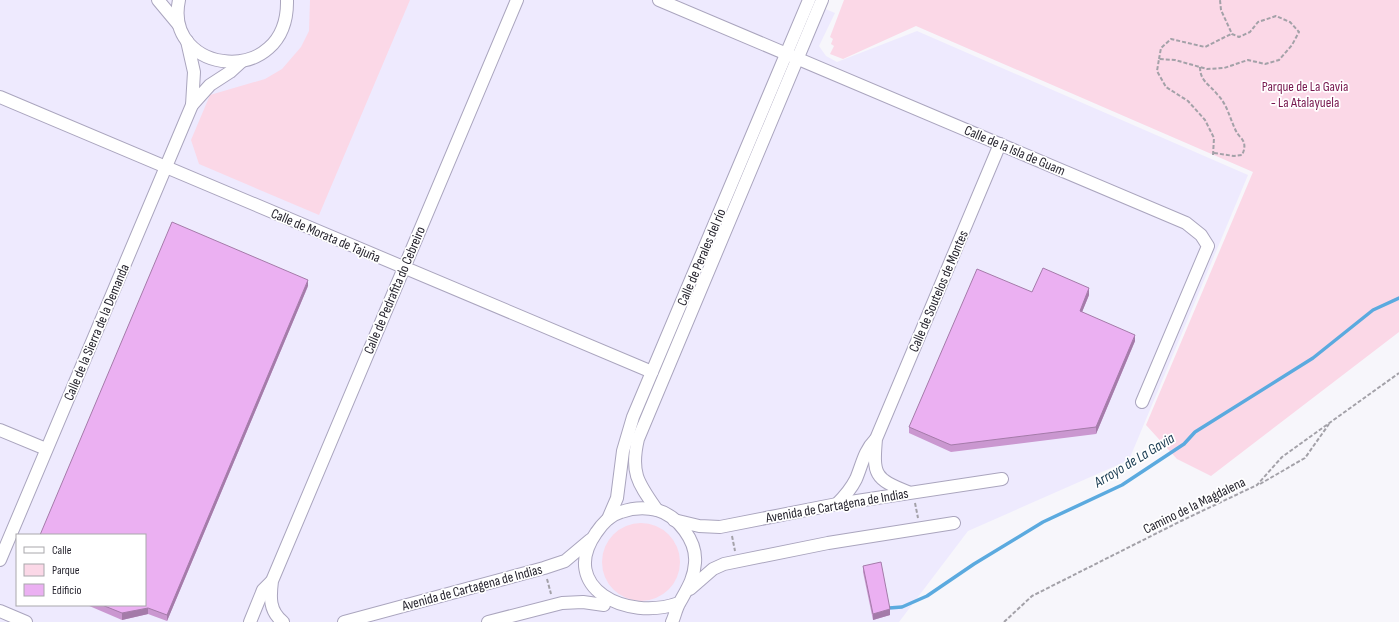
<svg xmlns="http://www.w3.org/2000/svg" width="1399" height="622" viewBox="0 0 1399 622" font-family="'Sofia Sans Condensed',sans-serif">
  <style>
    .built { fill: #eeeafe; fill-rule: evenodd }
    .green { fill: #fbd8e7 }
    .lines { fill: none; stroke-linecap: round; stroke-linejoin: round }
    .stream { stroke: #5baadf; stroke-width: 3.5 }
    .minor-casing { stroke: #aaa5be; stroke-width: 14 }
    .path { stroke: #a3a1a8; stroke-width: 2; stroke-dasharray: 4 2; stroke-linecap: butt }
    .minor { stroke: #fff; stroke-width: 12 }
    .wall { fill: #ca97d0 }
    .shaded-wall { fill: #a47ba9 }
    .building { fill: #ebb0f2; stroke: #a47ba9 }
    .labels { text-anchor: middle; stroke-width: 3.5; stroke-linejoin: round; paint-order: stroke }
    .park-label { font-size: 14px; fill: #77184f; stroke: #fff }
    .street-label { font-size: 14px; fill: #27252f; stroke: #fff }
    .water-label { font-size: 15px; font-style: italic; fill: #193b52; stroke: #fff }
  </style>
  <rect width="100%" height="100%" fill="#f7f6fb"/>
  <!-- built -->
  <path class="built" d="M0 0H804L835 13 819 46 826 56 837 62 917 31 1248 175 1129 460 968 531 899 622H0ZM17 535H145V605H17Z"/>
  <!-- green -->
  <g class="green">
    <polygon points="310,0 410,0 319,215 199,164 191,140 210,95 265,79 282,69 301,47 309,31"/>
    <polygon points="844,0 1399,0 1399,332 1211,476 1177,459 1146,425 1253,172 916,26 843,59 830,54 834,46 831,44 833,39 830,37"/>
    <circle cx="641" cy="562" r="39"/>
  </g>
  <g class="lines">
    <!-- stream -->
    <polyline class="stream" points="889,608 902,607 927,596 974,564 1043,522 1122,485 1184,444 1195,432 1313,358 1373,310 1399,298"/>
    <!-- minor casing -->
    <g class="minor-casing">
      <g id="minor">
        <polyline points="158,0 178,24"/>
        <path d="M179 0C163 75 289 89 287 0"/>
        <polyline points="659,0 1186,223 1201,235 1208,246 1142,402"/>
        <polyline points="187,41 194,72 192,105"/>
        <polyline points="0,97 652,372"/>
        <polyline points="0,430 46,449"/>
        <path d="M908 492C874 479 873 474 876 439L1000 144"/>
        <path d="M837 504C845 496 851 489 856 479 862 465 864 451 875 440"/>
        <path d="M657 510C638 483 630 473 638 439L822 0"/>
        <polyline points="608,519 617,498 623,451 633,417 809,0"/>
        <polyline points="674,520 699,526 720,527 837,504 1002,479"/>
        <polyline points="0,560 192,105 210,85 230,72 242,61"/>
        <polyline points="690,589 713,569 724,564 828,543 954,523"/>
        <polyline points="0,611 26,622"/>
        <polyline points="250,622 263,590 271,582"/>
        <path d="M283 622C269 611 270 597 272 581L517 0"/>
        <polyline points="344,622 544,568 565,561 590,540"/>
        <polyline points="488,622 562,603 583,602 604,605"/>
        <path d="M672 622C675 616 676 608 680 602 687 589 694 579 695 563 697 541 678 516 657 510 645 507 632 508 621 512 610 515 602 524 596 533 558 587 626 622 679 603"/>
      </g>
    </g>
    <!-- path -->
    <g class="path">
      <polyline points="1159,59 1161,48 1171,39 1205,47 1231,34"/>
      <path d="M1200 67C1200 81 1209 84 1217 94 1228 105 1230 120 1237 133 1239 136 1243 139 1244 143 1245 147 1244 151 1242 155L1234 156 1214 153"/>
      <polyline points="1213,155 1214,138 1205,120 1188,101 1166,87 1157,71 1159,59 1175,60 1207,69 1224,68 1248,60 1265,64 1279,60 1292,45 1299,32 1290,22 1276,16 1258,22 1250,32 1239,37 1232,34 1221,10 1220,0"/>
      <polyline points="1260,484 1305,458 1329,424"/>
      <polyline points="915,503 918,518"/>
      <polyline points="732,536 735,551"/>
      <polyline points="547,579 551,594"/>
      <polyline points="1004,622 1032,596 1181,521 1257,485 1282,457 1399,373"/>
    </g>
    <!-- minor -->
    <use href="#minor" class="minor"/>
  </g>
  <!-- wall -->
  <g class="wall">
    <polygon points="308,286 167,621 148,614 122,620 87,605 145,605"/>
    <polygon points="1032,292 1089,295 1082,312 1135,341 1096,434 951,452 909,433 909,427"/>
    <polygon points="863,566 890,615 873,620 863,572"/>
  </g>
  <!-- shaded-wall -->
  <g class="shaded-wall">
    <polygon points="308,280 308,286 167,621 167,615"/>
    <polygon points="1089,288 1089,295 1080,317 1080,311"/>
    <polygon points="1135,335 1135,341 1096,434 1096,427"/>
    <polygon points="148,608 148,614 122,620 122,613"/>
    <polygon points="890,609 890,615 873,620 873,614"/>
  </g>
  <!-- building -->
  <g class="building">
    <polygon points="172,222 308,280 167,615 148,608 122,613 102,605 145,605 145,535 40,535"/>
    <polygon points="1043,268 1089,288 1080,311 1135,335 1096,427 951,445 909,427 977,269 1032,292"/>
    <polygon points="881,562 890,609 873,614 863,566"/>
  </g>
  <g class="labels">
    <!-- park labels -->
    <g class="park-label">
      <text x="1305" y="91">Parque de La Gavia<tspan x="1305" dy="16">- La Atalayuela</tspan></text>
    </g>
    <!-- street labels -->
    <g class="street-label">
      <text transform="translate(1015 150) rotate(23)" y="5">Calle de la Isla de Guam</text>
      <text transform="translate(326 235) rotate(23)" y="5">Calle de Morata de Tajuña</text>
      <text transform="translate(701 257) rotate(-67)" y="5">Calle de Perales del río</text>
      <text transform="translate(394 290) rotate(-67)" y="5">Calle de Pedrafita do Cebreiro</text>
      <text transform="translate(938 291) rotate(-67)" y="5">Calle de Soutelos de Montes</text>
      <text transform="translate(96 332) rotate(-67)" y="5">Calle de la Sierra de la Demanda</text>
      <text transform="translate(837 505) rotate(-10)" y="5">Avenida de Cartagena de Indias</text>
      <text transform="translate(1194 505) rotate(-26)" y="5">Camino de la Magdalena</text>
      <text transform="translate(472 587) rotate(-15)" y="5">Avenida de Cartagena de Indias</text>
    </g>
    <!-- water labels -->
    <g class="water-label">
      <text transform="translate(1134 460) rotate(-31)" y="5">Arroyo de La Gavia</text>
    </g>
  </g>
  <!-- legend -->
  <rect x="16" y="534" width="130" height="72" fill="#ffffff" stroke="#a9a8ac"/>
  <rect x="24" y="547" width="20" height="6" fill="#ffffff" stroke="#a9a8ac"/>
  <text x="52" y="554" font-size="12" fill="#27252f">Calle</text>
  <rect x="24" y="564" width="20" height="12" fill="#fbd8e7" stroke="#a9a8ac"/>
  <text x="52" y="574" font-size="12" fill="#27252f">Parque</text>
  <rect x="24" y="584" width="20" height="12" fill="#ebb0f2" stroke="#a9a8ac"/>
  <text x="52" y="594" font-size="12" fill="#27252f">Edificio</text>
</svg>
